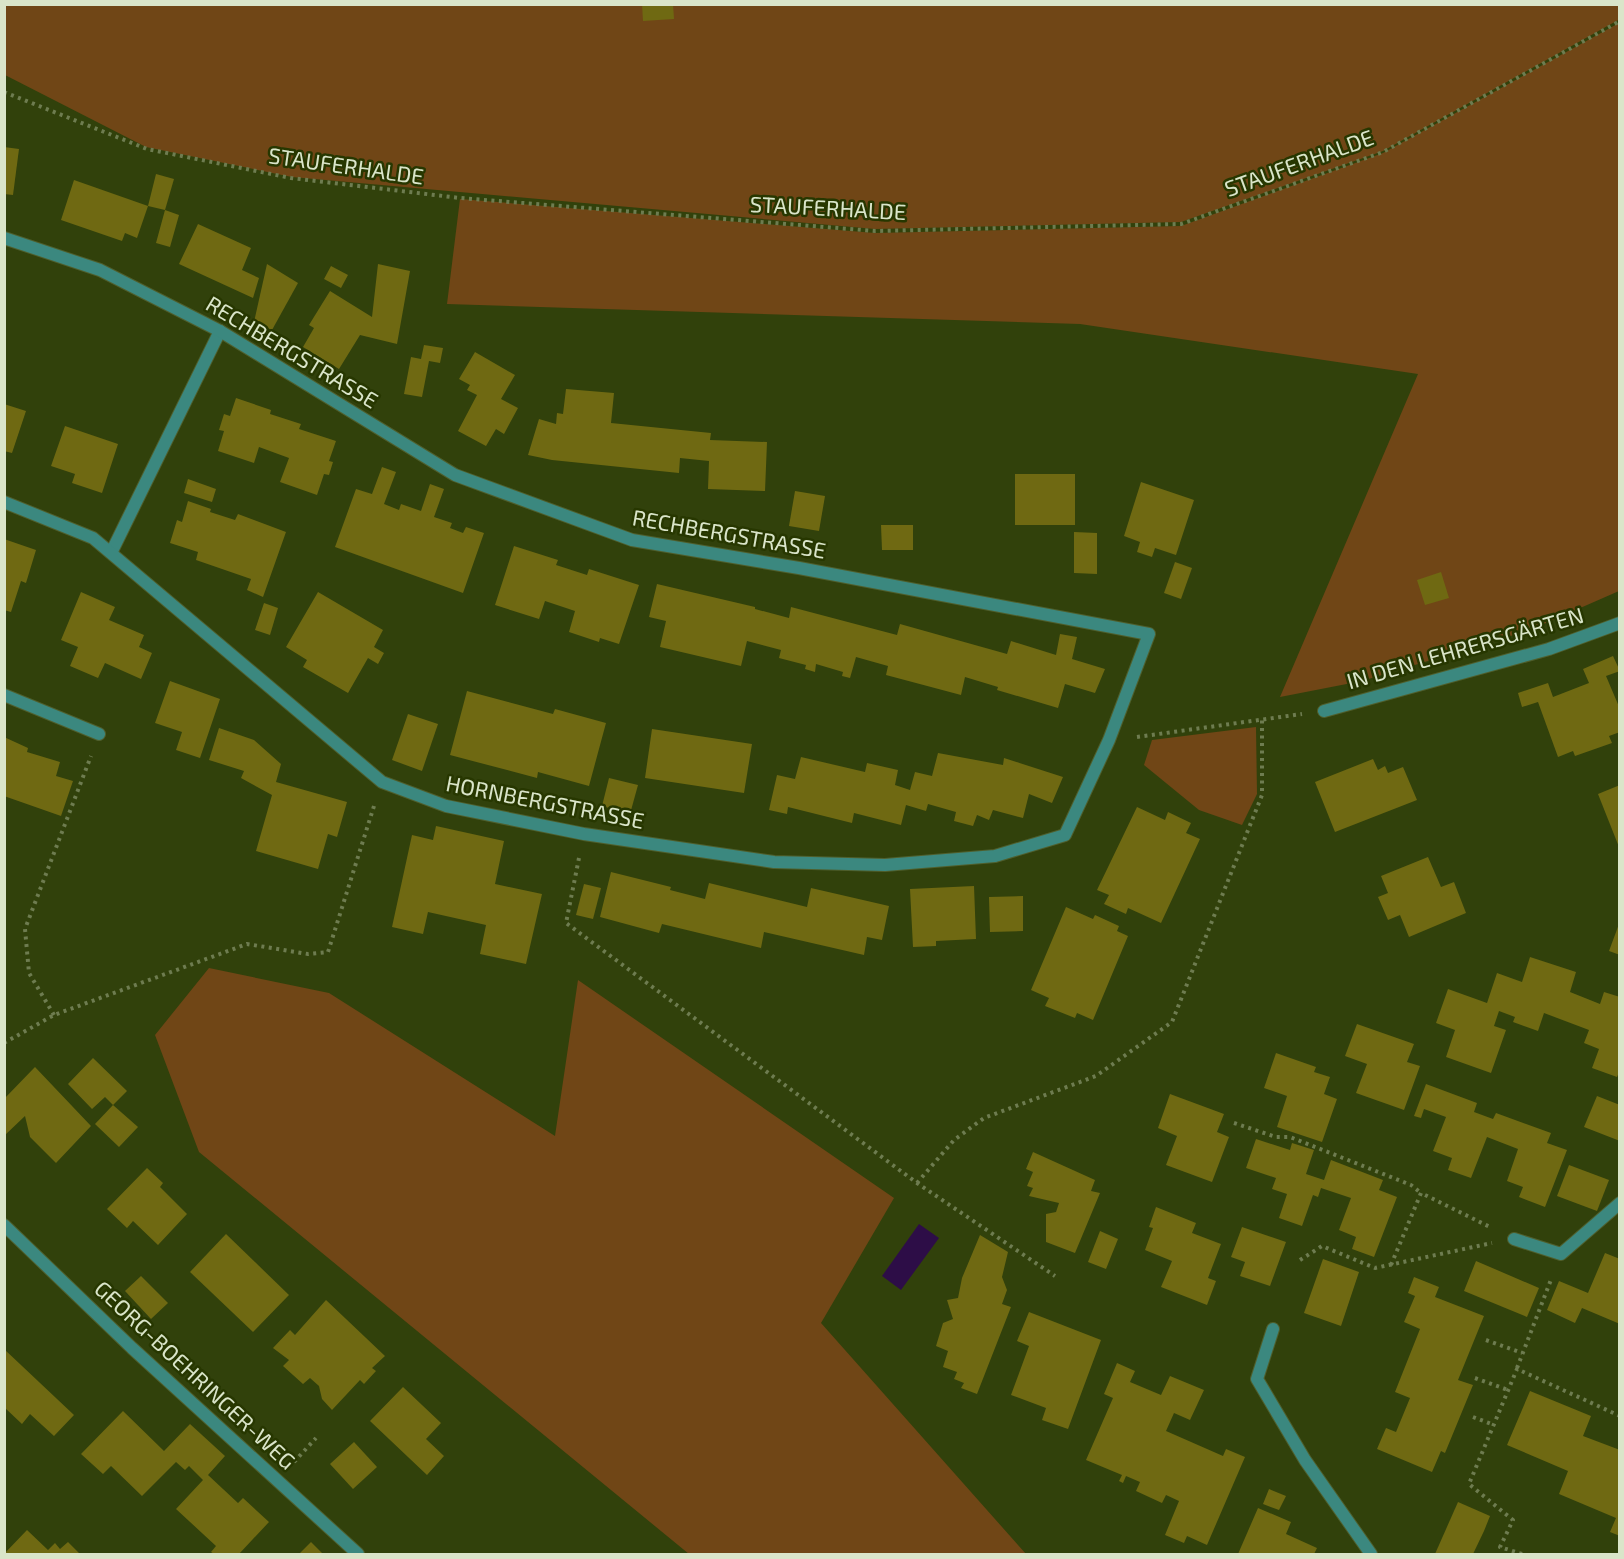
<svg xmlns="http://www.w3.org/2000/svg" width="1624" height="1559" viewBox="0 0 1624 1559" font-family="'Exo 2',sans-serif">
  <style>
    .green { fill: #704616 }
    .water { fill: #2d0d47 }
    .building { fill: #6f6912 }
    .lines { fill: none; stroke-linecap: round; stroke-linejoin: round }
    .lane-casing { stroke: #4f5f2d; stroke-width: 14 }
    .street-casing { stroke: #4f5f2d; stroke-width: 14 }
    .path { stroke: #6e7c50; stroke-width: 4; stroke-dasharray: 3 4.5; stroke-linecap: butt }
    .lane { stroke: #3b887f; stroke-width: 12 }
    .street { stroke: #3b887f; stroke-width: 12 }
    .labels { text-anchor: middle; stroke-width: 5; stroke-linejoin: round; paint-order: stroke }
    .street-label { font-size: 22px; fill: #dae5c9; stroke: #273700 }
  </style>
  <rect width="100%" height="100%" fill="#31410b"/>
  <!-- green -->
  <g class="green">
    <polygon points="1619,4 1620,19 1383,151 1181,222 875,229 292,177 146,147 5,75 4,5"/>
    <polygon points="1619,23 1619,591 1530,630 1362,681 1280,697 1418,374 1080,324 447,304 460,199 875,233 1181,226 1383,153"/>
    <polygon points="1256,727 1257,794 1242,825 1199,810 1144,765 1152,740"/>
    <polygon points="209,968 329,993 555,1136 578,980 894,1198 821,1323 1026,1554 689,1554 199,1152 155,1035"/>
  </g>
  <!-- water -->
  <polygon class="water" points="919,1224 939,1238 901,1290 882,1276"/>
  <!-- building -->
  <g class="building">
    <polygon points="642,4 673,4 674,19 643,21"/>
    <polygon points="4,147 19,149 13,195 4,194"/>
    <polygon points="156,174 174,179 165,210 148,206"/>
    <polygon points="74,180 148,206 137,238 125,233 122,241 61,220"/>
    <polygon points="165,210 179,215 170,247 156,243"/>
    <polygon points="198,224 251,248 242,270 259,278 253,298 179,264"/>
    <polygon points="267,264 298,283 272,330 254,322"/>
    <polygon points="378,264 410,271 397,344 360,335 339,369 303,347 314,328 309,325 330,291 372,317"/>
    <polygon points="331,266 348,275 341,288 324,279"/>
    <polygon points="424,345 443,348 440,363 429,361 422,397 404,394 411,357 421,359"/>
    <polygon points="475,352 515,375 501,399 518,408 504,434 496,429 486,446 458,431 477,395 467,390 470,385 459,379"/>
    <polygon points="566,389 614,393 611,423 711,433 710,440 767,442 765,491 708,489 709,461 680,458 679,473 552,460 528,455 539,419 556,424 557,413 563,414"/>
    <polygon points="236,398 271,410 270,414 301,424 299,429 336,441 329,461 333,462 329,475 324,474 317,495 280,482 289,458 259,447 254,463 218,451 224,431 219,430 224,414 230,416"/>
    <polygon points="4,404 26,411 12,453 4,451"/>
    <polygon points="65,426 118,444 102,493 72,483 75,474 51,466"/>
    <polygon points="382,467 396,472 384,504 399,510 401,504 421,511 430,484 444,489 434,517 452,523 450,528 463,533 466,527 484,533 463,593 335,547 356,489 372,494"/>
    <rect x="1015" y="474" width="60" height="51"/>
    <polygon points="188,479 216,489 212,502 184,493"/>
    <polygon points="1141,482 1194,500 1176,555 1155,548 1152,557 1137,552 1140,542 1124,536"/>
    <polygon points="795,491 825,496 819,531 789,526"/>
    <polygon points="188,501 211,509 210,512 235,520 238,514 286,532 263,597 247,590 251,579 196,560 198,552 170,543 177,520 182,522"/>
    <polygon points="881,525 913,525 913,550 882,550"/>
    <polygon points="1074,532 1097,533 1097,574 1074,573"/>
    <polygon points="4,539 36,550 26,583 21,581 11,612 4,610"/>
    <polygon points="514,546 558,560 556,565 587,575 589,569 639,585 619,644 600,638 599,642 569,632 575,611 545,601 539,619 495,605"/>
    <polygon points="1175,562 1192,568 1181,599 1164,593"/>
    <polygon points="1441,572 1449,598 1425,605 1417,580"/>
    <polygon points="657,584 755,607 755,609 789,618 791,607 897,635 900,624 1007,654 1011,641 1056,655 1060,634 1077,637 1072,659 1105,669 1095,693 1065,684 1058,708 997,690 998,687 965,677 961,695 886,675 888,666 856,657 850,678 842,676 843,672 816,664 815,672 805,669 806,665 779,658 781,650 747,641 741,666 660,647 666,621 649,617"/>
    <polygon points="81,592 115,607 109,620 144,635 139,647 152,653 141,679 105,663 98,678 70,666 78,647 61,640"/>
    <polygon points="318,592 383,630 374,647 384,653 378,664 368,658 348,693 303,667 307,660 286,647"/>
    <polygon points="264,603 278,608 270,635 255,630"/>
    <polygon points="1613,656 1620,671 1606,676 1620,709 1620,732 1609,736 1612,743 1575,756 1573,751 1558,757 1538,702 1522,707 1518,693 1548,683 1553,697 1589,683 1583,669"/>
    <polygon points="170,681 220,699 200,758 176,750 182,732 155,723"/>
    <polygon points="467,691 553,714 555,709 606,723 589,786 538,772 537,778 450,755"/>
    <polygon points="408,714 438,724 422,771 392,760"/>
    <polygon points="219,728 254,740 281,764 276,782 347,802 337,837 328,834 318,869 256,851 272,795 241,778 244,771 209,760"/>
    <polygon points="652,729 752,744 744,793 645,778"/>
    <polygon points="4,737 28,748 27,752 60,762 56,776 73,781 61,816 4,796"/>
    <polygon points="938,753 1003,765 1004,758 1063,777 1052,803 1029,794 1023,818 993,810 989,820 977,815 973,826 954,821 956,812 928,804 926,811 906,805 901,825 854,813 852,823 788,807 787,814 769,810 777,775 795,779 801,757 865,772 867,763 898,770 895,785 910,790 915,772 932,776"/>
    <polygon points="1373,759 1378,770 1385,766 1388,773 1403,767 1417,800 1335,832 1315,782"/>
    <polygon points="609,778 638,785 630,814 602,806"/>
    <polygon points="1620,785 1620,847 1619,847 1598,794"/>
    <polygon points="1137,807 1165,820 1168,812 1191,823 1186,833 1200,839 1161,923 1128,908 1126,914 1104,904 1109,895 1097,890"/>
    <polygon points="436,826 504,841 495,884 542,894 526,964 480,954 486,925 428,912 423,934 392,927 412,835 433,840"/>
    <polygon points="1428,857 1441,887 1454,882 1466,913 1409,937 1400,915 1388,920 1378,897 1388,893 1381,876"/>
    <polygon points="611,872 671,887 670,890 705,899 709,883 807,907 811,888 889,906 882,940 867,937 864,955 764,932 761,948 662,924 659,933 600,917"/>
    <polygon points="584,884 601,888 593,919 576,915"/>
    <polygon points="974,886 976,939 936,941 936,946 913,947 910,889"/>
    <polygon points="1023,896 1023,931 990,932 989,897"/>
    <polygon points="1066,907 1093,919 1095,915 1119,926 1117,931 1128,936 1093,1020 1077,1013 1075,1018 1045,1006 1049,998 1031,990"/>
    <polygon points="1619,924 1620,924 1620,955 1609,951"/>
    <polygon points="1530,957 1576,972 1570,992 1600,1004 1604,992 1620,997 1620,1070 1617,1077 1592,1068 1599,1049 1584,1043 1589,1030 1544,1013 1538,1031 1513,1022 1515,1017 1499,1011 1494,1026 1506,1030 1491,1073 1446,1057 1455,1030 1436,1023 1448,989 1487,1003 1497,973 1522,982"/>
    <polygon points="1357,1024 1414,1044 1407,1062 1420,1066 1404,1110 1356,1093 1367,1064 1345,1056"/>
    <polygon points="1276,1053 1316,1067 1314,1072 1330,1077 1324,1094 1337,1099 1322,1142 1277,1127 1287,1096 1264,1088"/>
    <polygon points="93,1058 127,1091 113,1105 105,1097 92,1109 68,1084"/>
    <polygon points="35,1067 91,1126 56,1163 30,1137 25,1116 4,1136 4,1099"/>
    <polygon points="1426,1084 1477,1103 1474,1112 1493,1119 1496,1113 1551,1133 1547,1143 1567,1150 1545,1207 1519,1197 1523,1187 1507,1181 1518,1149 1487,1137 1471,1178 1448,1170 1452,1158 1433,1151 1446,1117 1424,1109 1421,1118 1414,1116"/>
    <polygon points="1170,1094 1224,1114 1217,1132 1229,1137 1212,1182 1166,1165 1177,1136 1158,1128"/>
    <polygon points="1597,1096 1620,1105 1620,1141 1584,1127"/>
    <polygon points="113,1105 138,1127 119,1147 95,1124"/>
    <polygon points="1256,1139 1290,1150 1292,1143 1314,1150 1306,1174 1324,1180 1331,1160 1383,1180 1379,1190 1397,1197 1374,1257 1352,1249 1356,1237 1339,1230 1351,1198 1321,1188 1318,1197 1313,1195 1302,1226 1279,1218 1287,1194 1272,1189 1276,1178 1246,1168"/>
    <polygon points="1033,1152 1095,1180 1091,1191 1100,1193 1075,1253 1046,1242 1046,1214 1056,1212 1059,1203 1029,1196 1033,1188 1027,1186 1033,1172 1026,1169"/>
    <polygon points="1569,1165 1609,1180 1597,1211 1557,1196"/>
    <polygon points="147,1168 163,1183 160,1187 187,1214 158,1245 133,1221 127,1228 107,1209"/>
    <polygon points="1156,1207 1196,1223 1192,1233 1221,1244 1208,1278 1216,1281 1207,1305 1161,1287 1172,1261 1145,1250 1153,1228 1149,1227"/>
    <polygon points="1242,1227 1286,1242 1270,1286 1240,1276 1245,1262 1231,1257"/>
    <polygon points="1100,1231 1118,1239 1106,1269 1088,1262"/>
    <polygon points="226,1234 289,1295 253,1332 190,1272"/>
    <polygon points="980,1235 1008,1252 1002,1277 1007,1290 1002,1304 1011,1307 977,1394 961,1388 964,1383 954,1379 957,1372 943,1367 948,1351 936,1346 943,1323 953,1319 947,1300 958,1298 962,1278"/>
    <polygon points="1605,1253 1620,1259 1620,1324 1582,1308 1575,1323 1547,1310 1559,1281 1588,1293"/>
    <polygon points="1323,1259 1359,1272 1341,1326 1304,1313"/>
    <polygon points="1476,1261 1539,1288 1527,1317 1464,1291"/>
    <polygon points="141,1276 168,1303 151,1319 125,1291"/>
    <polygon points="1414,1277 1439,1287 1435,1297 1484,1316 1458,1380 1473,1385 1445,1453 1441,1451 1432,1472 1377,1449 1386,1428 1396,1432 1410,1398 1395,1392 1420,1329 1404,1322 1415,1296 1408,1293"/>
    <polygon points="326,1300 385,1356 372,1368 376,1371 364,1384 360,1380 332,1410 322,1399 319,1386 310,1378 303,1384 283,1366 289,1360 273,1348 290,1330 295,1335"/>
    <polygon points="1029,1312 1101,1340 1068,1429 1042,1420 1046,1408 1011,1395 1029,1346 1017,1341"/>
    <polygon points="4,1349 74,1415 54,1436 30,1414 22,1424 4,1407"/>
    <polygon points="1117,1363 1135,1371 1130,1382 1161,1395 1170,1376 1204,1390 1190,1420 1174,1413 1166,1431 1223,1456 1226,1449 1245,1457 1207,1545 1187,1536 1184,1543 1165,1535 1179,1501 1166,1495 1162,1503 1136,1491 1140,1482 1126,1476 1123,1483 1119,1481 1122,1475 1086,1460 1113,1398 1104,1394"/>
    <polygon points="403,1387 441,1423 426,1439 444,1456 427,1475 370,1421"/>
    <polygon points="1530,1391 1591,1416 1583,1436 1620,1450 1620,1536 1610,1532 1616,1518 1559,1494 1568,1471 1507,1445"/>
    <polygon points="123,1411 164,1451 190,1424 225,1456 208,1475 238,1503 243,1498 269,1522 239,1554 214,1554 211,1552 216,1546 176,1509 203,1480 189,1466 185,1470 176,1462 142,1496 111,1466 103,1474 81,1454"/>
    <polygon points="354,1442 377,1467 353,1489 330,1464"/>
    <polygon points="1269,1489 1286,1496 1279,1510 1263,1504"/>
    <polygon points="1458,1502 1490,1516 1484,1531 1473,1554 1435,1554"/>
    <polygon points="1258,1508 1291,1522 1286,1534 1317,1548 1314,1554 1238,1554"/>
    <polygon points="27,1530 48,1550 55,1543 60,1549 68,1542 80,1554 4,1554"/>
    <polygon points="311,1542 322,1553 299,1554"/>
  </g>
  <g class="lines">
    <!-- lane casing -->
    <g class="lane-casing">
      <g id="lane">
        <polyline points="112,551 220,331"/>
        <polyline points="1514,1239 1561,1254 1620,1203"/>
      </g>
    </g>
    <!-- street casing -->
    <g class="street-casing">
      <g id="street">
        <polyline points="4,238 100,270 220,331 455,475 632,540 799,568 1149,634 1109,740 1065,835 995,856 885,865 774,862 584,834 446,806 382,782 93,538 4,502"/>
        <polyline points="4,695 99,734"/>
        <polyline points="1324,711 1549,649 1620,623"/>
        <polyline points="4,1225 132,1348 358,1554"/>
        <polyline points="1273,1329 1257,1379 1305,1460 1371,1554"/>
      </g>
    </g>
    <!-- path -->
    <g class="path">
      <polyline points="4,92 147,149 291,178 460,198 875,231 1181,224 1383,152 1620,21"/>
      <polyline points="1137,737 1302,714"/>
      <polyline points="579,858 566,923 917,1183 1055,1276"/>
      <polyline points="54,1015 29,973 25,929 91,756"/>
      <polyline points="4,1043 54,1015 247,944 308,954 328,952 374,806"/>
      <polyline points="1234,1123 1276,1137 1290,1137 1411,1185 1421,1193"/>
      <polyline points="917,1183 954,1140 984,1118 1096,1076 1172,1022 1262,795 1262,720"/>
      <polyline points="1300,1260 1322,1246 1375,1268 1492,1243"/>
      <polyline points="1391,1265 1421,1193 1492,1228"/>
      <polyline points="1486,1340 1522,1353"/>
      <polyline points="1517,1368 1552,1277"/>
      <polyline points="1475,1378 1508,1390"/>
      <polyline points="1473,1417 1494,1425"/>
      <polyline points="294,1462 316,1438"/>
      <polyline points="1522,1554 1500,1547 1513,1520 1469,1484 1517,1369 1620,1416"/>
    </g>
    <!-- lane -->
    <use href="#lane" class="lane"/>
    <!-- street -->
    <use href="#street" class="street"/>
  </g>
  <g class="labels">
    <!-- street labels -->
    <g class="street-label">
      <text transform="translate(1299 163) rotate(-20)" y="8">STAUFERHALDE</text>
      <text transform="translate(346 166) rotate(8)" y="8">STAUFERHALDE</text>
      <text transform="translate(828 208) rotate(3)" y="8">STAUFERHALDE</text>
      <text transform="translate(292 352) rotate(31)" y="8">RECHBERGSTRASSE</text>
      <text transform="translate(729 534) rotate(10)" y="8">RECHBERGSTRASSE</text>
      <text transform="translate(1465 648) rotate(-16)" y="8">IN DEN LEHRERSGÄRTEN</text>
      <text transform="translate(545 802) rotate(11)" y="8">HORNBERGSTRASSE</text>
      <text transform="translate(195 1375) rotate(43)" y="8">GEORG-BOEHRINGER-WEG</text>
    </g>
  </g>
  <!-- border -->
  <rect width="1624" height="1559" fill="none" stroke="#dae5c9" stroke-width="12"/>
</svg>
